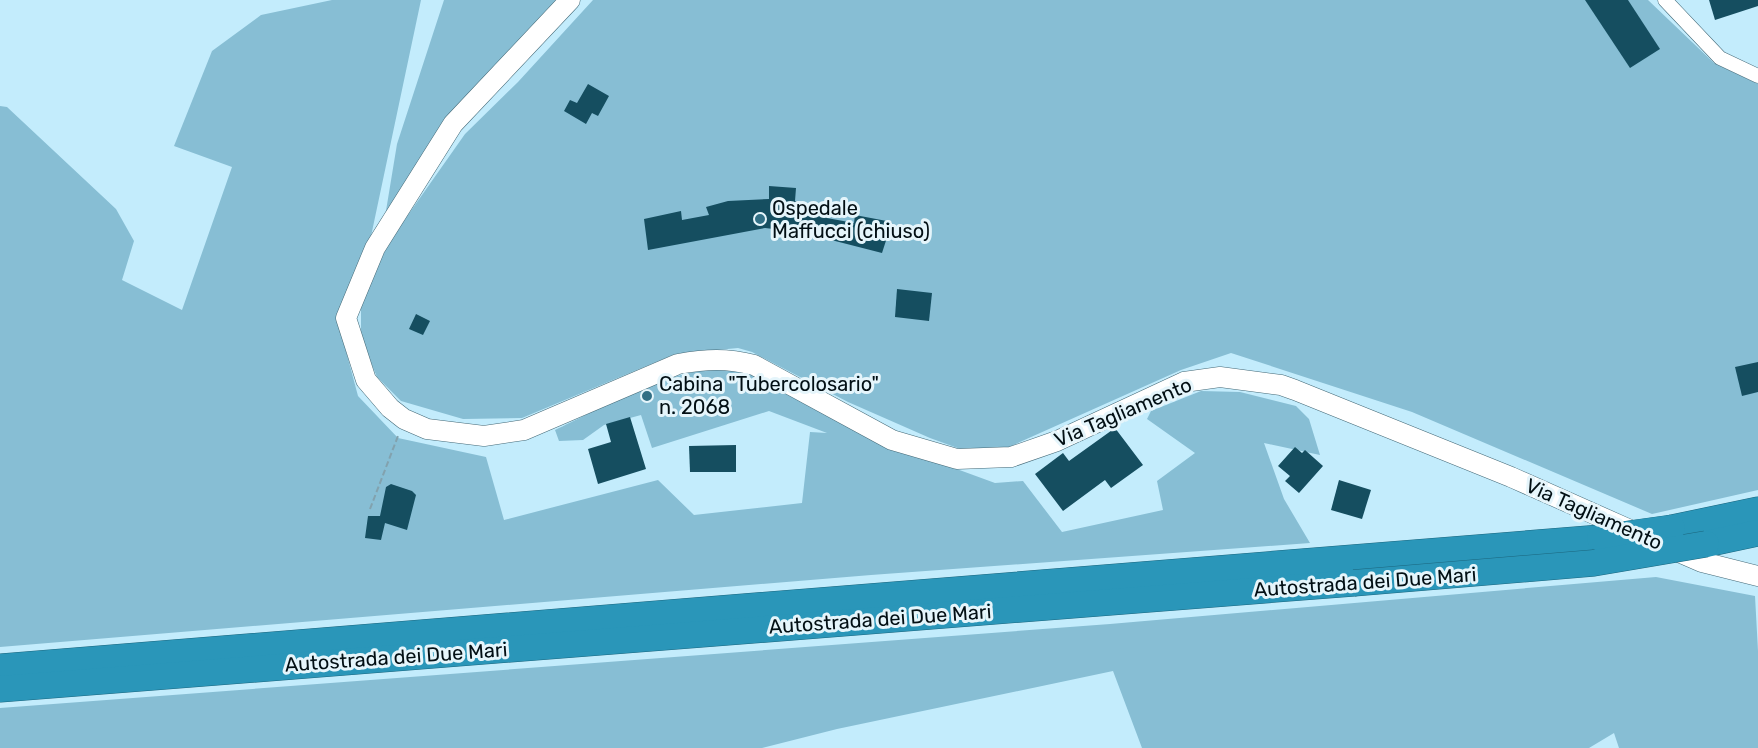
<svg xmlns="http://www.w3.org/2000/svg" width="1758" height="748" viewBox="0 0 1758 748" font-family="Rubik,sans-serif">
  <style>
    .green { fill: #87bed4 }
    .building { fill: #154e60 }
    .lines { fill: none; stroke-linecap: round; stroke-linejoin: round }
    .street-casing { stroke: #446977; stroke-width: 15 }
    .secondary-casing { stroke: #446977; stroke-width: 21 }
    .highway-casing { stroke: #1c677f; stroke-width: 27 }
    .path { stroke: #82a2ae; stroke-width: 2; stroke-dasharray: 6 3; stroke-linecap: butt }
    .street { stroke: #fff; stroke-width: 14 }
    .secondary { stroke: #fff; stroke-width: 20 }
    .highway { stroke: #2a96b9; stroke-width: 26 }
    .highway-bridge-casing { stroke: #1c677f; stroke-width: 27; stroke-linecap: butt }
    .highway-bridge { stroke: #2a96b9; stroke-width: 26 }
    .poi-dot { fill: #316f85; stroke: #e5f5fb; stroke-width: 2 }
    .labels { text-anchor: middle; stroke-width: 6; stroke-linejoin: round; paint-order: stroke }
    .poi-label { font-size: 20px; fill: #020f14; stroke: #e5f5fb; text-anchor: start }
    .street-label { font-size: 20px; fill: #020f14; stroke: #e5f5fb }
  </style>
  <rect width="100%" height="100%" fill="#c3ecfc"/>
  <!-- green -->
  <g class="green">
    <path d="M332 0H421L370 241 338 321 358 396 398 438 486 457 504 520 658 480 694 515 802 503 810 432 827 433 769 411 652 448 641 415 604 425 583 440 559 441 555 430C600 409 695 354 744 372 781 386 818 409 854 427L861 434 995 483 1023 481 1062 532 1163 510 1157 481 1195 453 1147 419 1151 411 1201 391 1240 392 1296 406 1309 419 1320 455 1264 443 1284 499 1310 543 871 575 0 647V106L7 107 116 209 134 241 122 280 182 310 232 167 174 146 212 51 261 15Z"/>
    <polygon points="444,0 563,0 440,134 383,229 397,144"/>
    <polygon points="593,0 1648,0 1714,63 1758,84 1758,490 1652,514 1412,412 1231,353 1181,370 1009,447 963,450 930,438 848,402 752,352 738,348 675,354 522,418 463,419 401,401 377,377 361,339 361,299 391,239 465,134 518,82"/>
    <polygon points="1656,577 1755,596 1758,651 1758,748 1619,748 1614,733 1589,748 1142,748 1113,671 837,729 762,748 0,748 0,708 1110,624"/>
  </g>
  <!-- building -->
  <g class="building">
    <polygon points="1585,0 1628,0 1660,49 1630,68"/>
    <polygon points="1709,0 1758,0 1758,6 1715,20"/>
    <polygon points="588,84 609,96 598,116 592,113 586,124 564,111 570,100 577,103"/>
    <polygon points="769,186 796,188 795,201 829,208 827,218 854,223 855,215 892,222 882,253 800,232 765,228 648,250 644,219 681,211 682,220 709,215 706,207 728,201 769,199"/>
    <polygon points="897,289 932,293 929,321 895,317"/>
    <polygon points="416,314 430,321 423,335 409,329"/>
    <polygon points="1758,362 1758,392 1742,396 1735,367"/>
    <polygon points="630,417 646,469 598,484 588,449 611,442 606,424"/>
    <polygon points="1115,428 1143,465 1111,488 1105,480 1063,511 1035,474 1063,453 1069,461"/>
    <polygon points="736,445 736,472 690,472 689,446"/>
    <polygon points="1295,447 1302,453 1305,450 1323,466 1299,493 1285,481 1290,476 1278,466"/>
    <polygon points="1339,480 1371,490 1362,519 1331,510"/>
    <polygon points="391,484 412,491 416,495 407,530 385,523 381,540 365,538 368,516 380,516 386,487"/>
  </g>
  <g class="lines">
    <!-- street casing -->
    <g class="street-casing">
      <polyline id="street" points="1665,0 1720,58 1758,76"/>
    </g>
    <!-- secondary casing -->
    <g class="secondary-casing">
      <g id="secondary">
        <path d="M570 0 453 124 375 248 346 318 366 380 390 408 404 419 427 429 484 436 524 430 678 364C706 359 727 358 754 365L892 440 957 459 1011 457 1057 441 1184 382 1220 377 1281 385 1295 390 1511 477 1637 533"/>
        <polyline points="1672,549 1702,562 1758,576"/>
      </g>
    </g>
    <!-- highway casing -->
    <g class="highway-casing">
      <g id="highway">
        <polyline points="1672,528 1758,510"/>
        <polyline points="1706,544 1758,533"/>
        <polyline points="0,667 1600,538"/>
        <polyline points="0,689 1354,583"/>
      </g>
    </g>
    <!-- path -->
    <polyline class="path" points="370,509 398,436"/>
    <!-- street -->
    <use href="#street" class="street"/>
    <!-- secondary -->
    <use href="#secondary" class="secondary"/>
    <!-- highway -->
    <use href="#highway" class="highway"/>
    <!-- highway-bridge casing -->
    <g class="highway-bridge-casing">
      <g id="highway-bridge">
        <polyline points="1600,538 1672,528"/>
        <polyline points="1354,583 1594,563 1706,544"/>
      </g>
    </g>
    <!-- highway-bridge -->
    <use href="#highway-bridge" class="highway-bridge"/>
  </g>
  <!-- markers -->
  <g class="poi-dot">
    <circle cx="760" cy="219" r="6"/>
    <circle cx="647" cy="396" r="6"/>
  </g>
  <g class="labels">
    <!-- poi labels -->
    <g class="poi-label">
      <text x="772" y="215">Ospedale<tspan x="772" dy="23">Maffucci (chiuso)</tspan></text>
      <text x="659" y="391">Cabina "Tubercolosario"<tspan x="659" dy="23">n. 2068</tspan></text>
    </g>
    <!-- street labels -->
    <g class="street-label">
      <text transform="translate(1123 412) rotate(-23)" y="7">Via Tagliamento</text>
      <text transform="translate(1594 514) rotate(24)" y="7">Via Tagliamento</text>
      <text transform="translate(1365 582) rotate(-4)" y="7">Autostrada dei Due Mari</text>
      <text transform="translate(880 619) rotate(-4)" y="7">Autostrada dei Due Mari</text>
      <text transform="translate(396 657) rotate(-4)" y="7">Autostrada dei Due Mari</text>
    </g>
  </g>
</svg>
